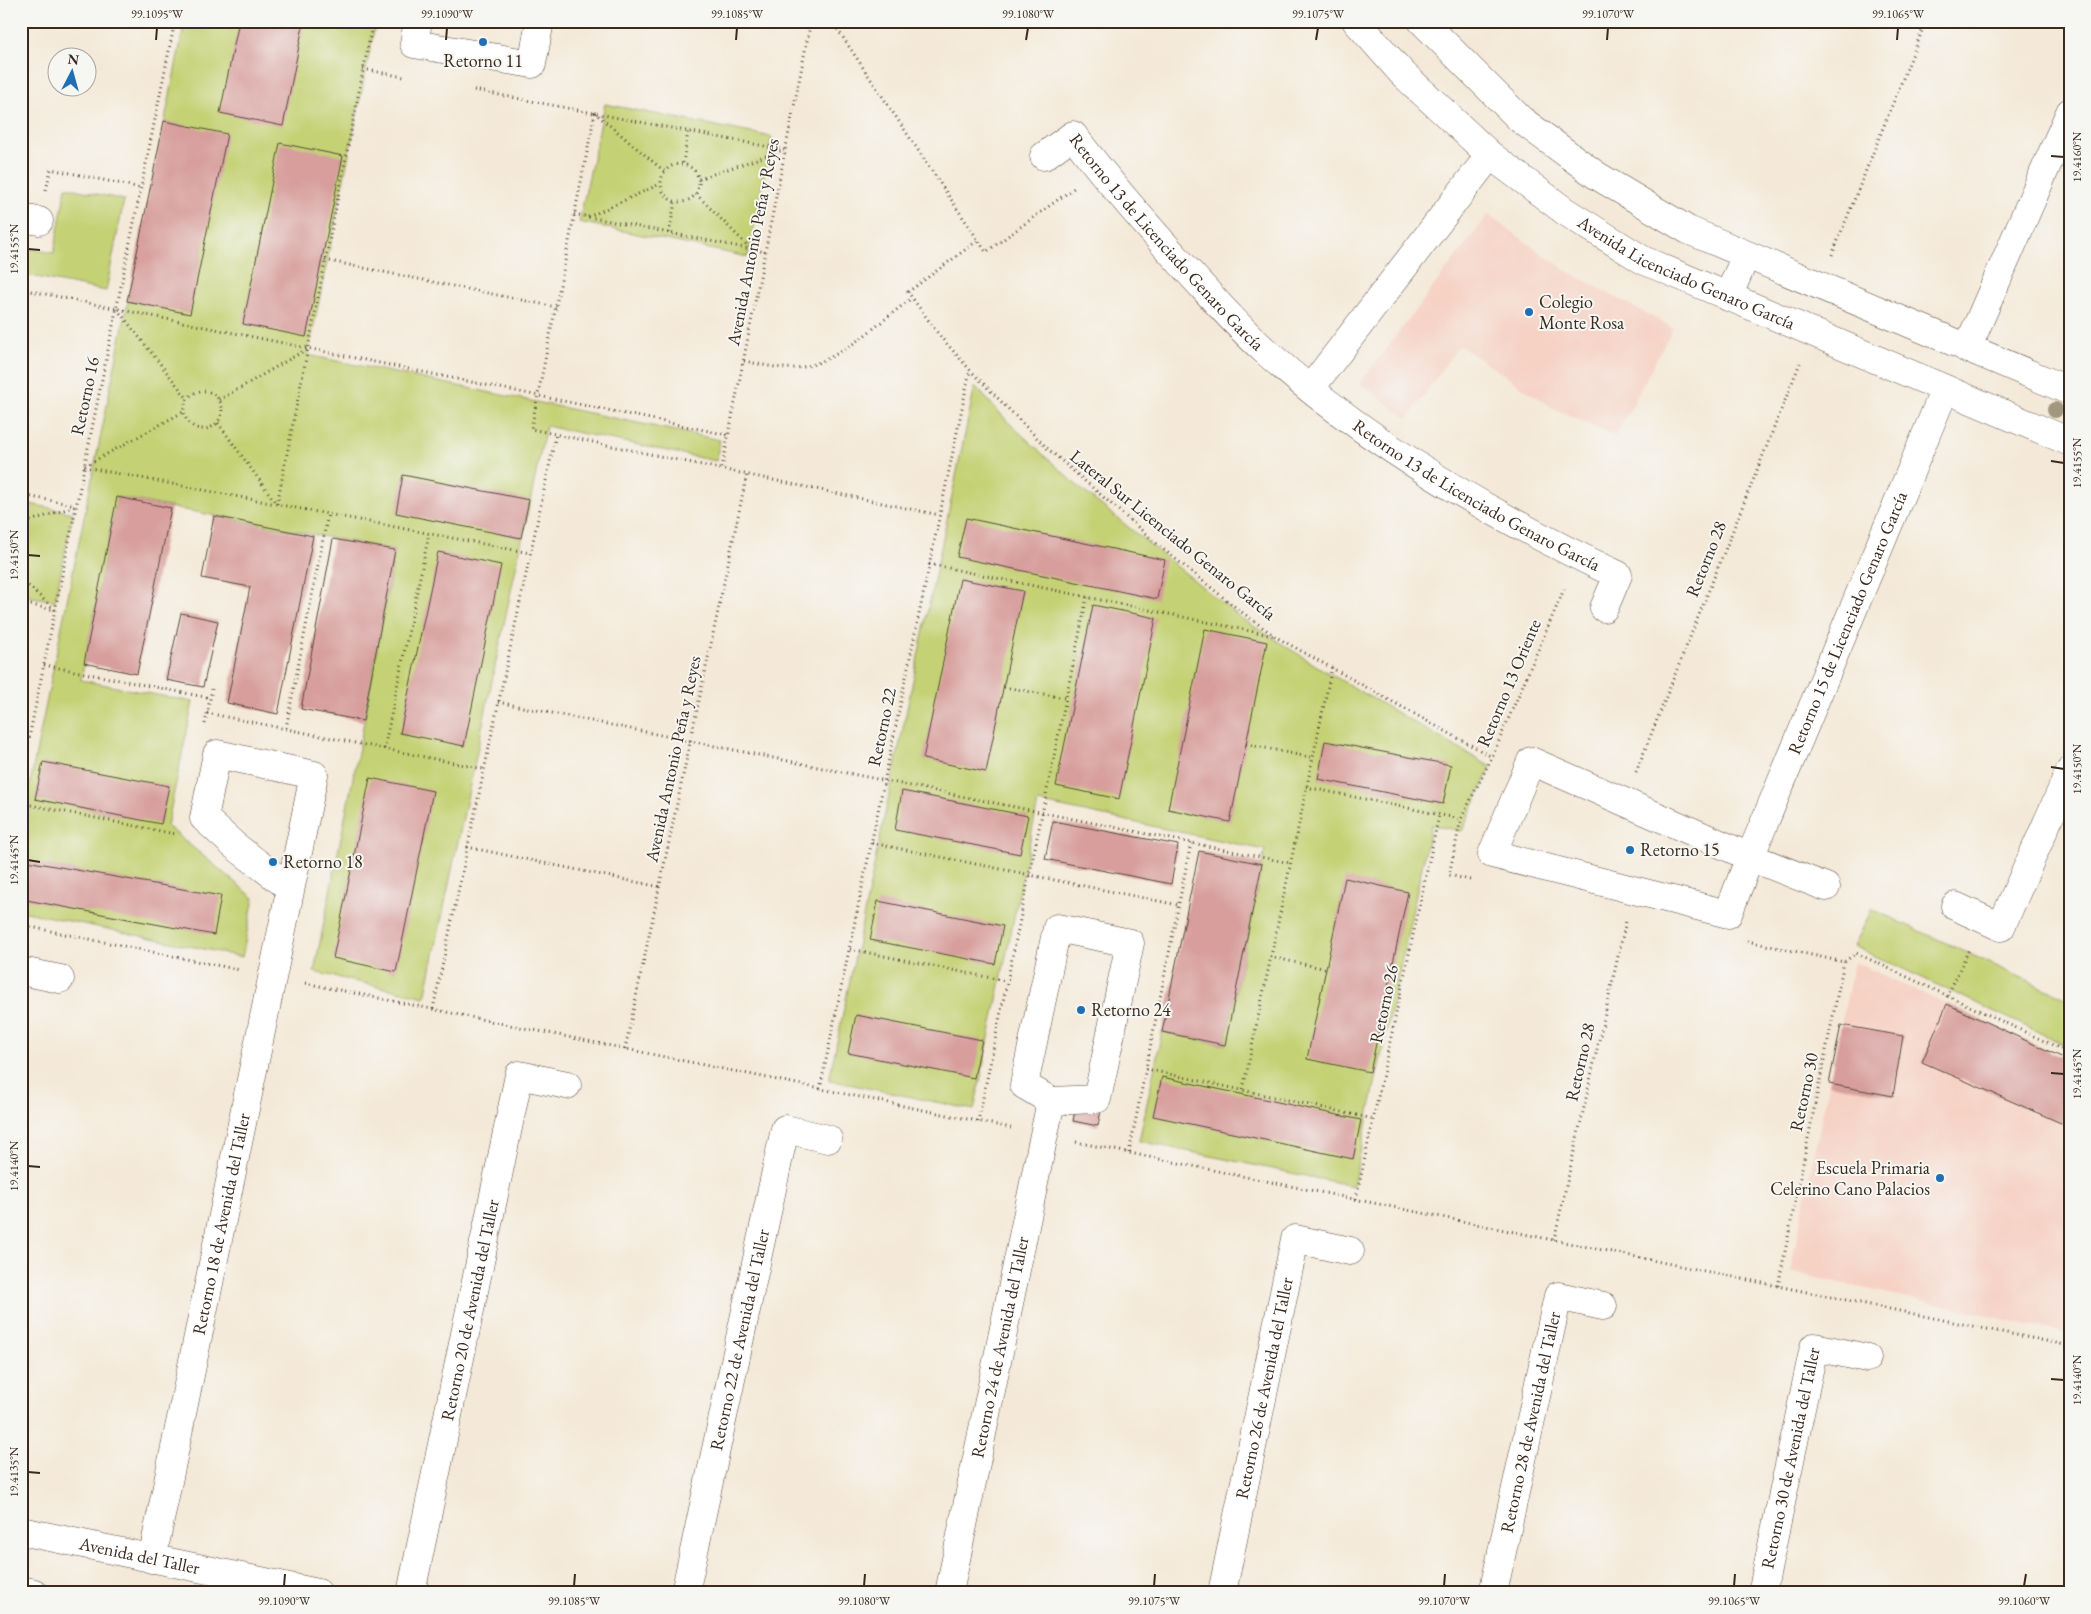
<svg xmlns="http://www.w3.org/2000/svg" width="2091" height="1614" viewBox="0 0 2091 1614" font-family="'EB Garamond',serif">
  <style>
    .built { fill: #f6d2c4 }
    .green { fill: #c4d274; stroke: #807e49 }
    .building { fill: #d79e9c }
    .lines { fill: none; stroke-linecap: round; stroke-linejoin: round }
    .minor-casing { stroke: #57473a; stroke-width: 29 }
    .major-casing { stroke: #57473a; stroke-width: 29 }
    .path { stroke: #57473a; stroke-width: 3; stroke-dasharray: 1 4; stroke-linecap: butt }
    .minor { stroke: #fff; stroke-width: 28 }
    .major { stroke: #fff; stroke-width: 28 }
    .tree { fill: #a1977e }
    .ticks { fill: none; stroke: #3b2a1e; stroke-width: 2 }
    .poi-dot { fill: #1f6fb2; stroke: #f6f6f2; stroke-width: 2 }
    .labels { text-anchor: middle; stroke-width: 4; stroke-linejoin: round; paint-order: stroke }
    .poi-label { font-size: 18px; fill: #3b2a1e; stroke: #f6f6f2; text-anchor: start }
    .street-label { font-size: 18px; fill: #3b2a1e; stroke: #f6f6f2 }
    .neatline { fill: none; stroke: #3b2a1e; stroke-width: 2 }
    .ticks-label { font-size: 12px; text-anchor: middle; fill: #3b2a1e }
  </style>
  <rect width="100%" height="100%" fill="#f6f6f2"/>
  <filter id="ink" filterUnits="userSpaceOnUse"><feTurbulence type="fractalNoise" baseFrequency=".02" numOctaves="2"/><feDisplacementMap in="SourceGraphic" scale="10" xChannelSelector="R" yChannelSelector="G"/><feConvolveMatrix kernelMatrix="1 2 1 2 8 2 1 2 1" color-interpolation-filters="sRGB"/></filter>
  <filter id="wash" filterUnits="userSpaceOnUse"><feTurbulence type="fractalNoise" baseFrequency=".0096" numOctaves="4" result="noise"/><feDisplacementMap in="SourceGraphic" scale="20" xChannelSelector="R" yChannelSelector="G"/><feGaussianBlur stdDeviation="1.12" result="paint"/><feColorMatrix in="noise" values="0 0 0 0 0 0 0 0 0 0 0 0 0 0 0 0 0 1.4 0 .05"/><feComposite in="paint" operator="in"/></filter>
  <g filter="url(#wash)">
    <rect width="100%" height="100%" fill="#f4e9d8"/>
    <!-- built -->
    <g class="built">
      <polygon points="1488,215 1567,271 1673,328 1616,436 1553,408 1459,345 1408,419 1360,383"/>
      <polygon points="1854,962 2070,1061 2070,1334 1790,1272"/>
    </g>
    <!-- green -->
    <g class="green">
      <polygon points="185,21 376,21 308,355 720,440 716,461 546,426 425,997 314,972 361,738 395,550 117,497 81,680 193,702 167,826 254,898 242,957 21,911 21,827"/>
      <polygon points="605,104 772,137 748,257 579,222"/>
      <polygon points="66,187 124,200 106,291 21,274 21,247 54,253"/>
      <polygon points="975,386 1008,422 1081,489 1241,618 1325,671 1491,767 1462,831 1431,825 1353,1186 1139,1141 1162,1032 1225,1045 1265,850 1038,802 974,1110 829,1080"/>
      <polygon points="21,502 73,513 55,601 21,595"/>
      <polygon points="1872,909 2070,1000 2070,1047 1854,946"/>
    </g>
    <g id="blocks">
      <!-- building -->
      <g class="building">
        <polygon points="239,21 304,21 283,126 220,113"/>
        <polygon points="164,121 227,134 190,314 127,301"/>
        <polygon points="280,143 343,156 306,337 243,324"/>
        <polygon points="403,475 529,500 521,538 396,513"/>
        <polygon points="117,497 171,508 137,674 84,663"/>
        <polygon points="214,516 313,536 278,714 227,703 250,587 202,578"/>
        <polygon points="966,518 1165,560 1157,599 957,557"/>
        <polygon points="333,539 395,550 363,721 301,709"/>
        <polygon points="438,552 501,565 464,746 400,733"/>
        <polygon points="960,579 1023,591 986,772 923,759"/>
        <polygon points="1093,605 1156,618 1119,799 1056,786"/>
        <polygon points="181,613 218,621 203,687 166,680"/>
        <polygon points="1205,629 1267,642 1230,822 1168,809"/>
        <polygon points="1325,741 1451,765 1443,804 1318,779"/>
        <polygon points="43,762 169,786 161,824 35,799"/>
        <polygon points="370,778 433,791 396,972 333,958"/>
        <polygon points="902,791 1028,816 1020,854 895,830"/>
        <polygon points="1053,821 1178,845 1171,884 1045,859"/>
        <polygon points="1199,851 1262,864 1225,1045 1162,1032"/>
        <polygon points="21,860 221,896 214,935 21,899"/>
        <polygon points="1345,878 1408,892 1370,1072 1307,1059"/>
        <polygon points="878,901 1003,926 995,964 870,940"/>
        <polygon points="1947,1004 2070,1061 2070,1127 1922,1062"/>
        <polygon points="856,1015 982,1040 974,1078 848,1053"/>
        <polygon points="1841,1025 1903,1036 1893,1096 1829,1084"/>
        <polygon points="1162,1077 1361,1120 1353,1159 1153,1116"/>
        <polygon points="1076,1106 1101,1110 1098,1126 1073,1121"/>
      </g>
    </g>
  </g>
  <g filter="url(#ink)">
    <use href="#blocks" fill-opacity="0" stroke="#57473a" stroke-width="1"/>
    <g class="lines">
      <!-- minor casing -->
      <g class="minor-casing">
        <g id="minor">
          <polyline points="418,21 414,44 532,64 540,21"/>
          <path id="s1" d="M1356 21 1402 73 1490 155 1566 212 1643 260 2070 442"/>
          <polyline points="1422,21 1520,119 1596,175 1688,230 2070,391"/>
          <path id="s2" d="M1044 156 1073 135C1109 183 1148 227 1188 271 1213 298 1237 326 1264 350 1368 444 1492 516 1618 575L1604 608"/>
          <polyline points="21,218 39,221"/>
          <polyline points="1728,297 1746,255"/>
          <polyline points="1967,349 2070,112"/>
          <polyline points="1310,389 1490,155"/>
          <path id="s3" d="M1826 887 1750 857 1531 761 1492 854 1728 914 1750 857 1945 389"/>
          <polyline points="1955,906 2001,927 2070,771"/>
          <polygon points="1057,928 1130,943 1097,1099 1051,1101 1024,1085"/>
          <polyline points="21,971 60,979"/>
          <path id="s4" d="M152 1559 314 775 217 754 204 818 235 846 290 888"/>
          <path id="s5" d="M411 1593 519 1075 567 1085"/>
          <path id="s6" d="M685 1593 785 1129 828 1139"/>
          <path id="s7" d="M949 1593 1051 1101"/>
          <path id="s8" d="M1222 1593 1295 1239 1350 1251"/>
          <path id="s9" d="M1493 1593 1558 1296 1603 1306"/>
          <path id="s10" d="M1762 1593 1814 1347 1867 1358"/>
        </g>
      </g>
      <!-- major casing -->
      <g class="major-casing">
        <g id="major">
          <path id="s11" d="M21 1531 318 1593"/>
          <polyline points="21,1590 34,1593"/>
        </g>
      </g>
      <!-- path -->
      <g class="path">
        <polyline points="832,21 986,252 1074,188"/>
        <polyline points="363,69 404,77"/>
        <polyline points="474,90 785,150"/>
        <polyline points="683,163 688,132"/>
        <circle cx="680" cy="183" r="19"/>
        <polyline points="664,171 595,113 531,429 939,515"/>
        <polyline points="699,179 783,150"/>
        <polyline points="46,190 51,169 141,188"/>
        <polyline points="696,194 751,249"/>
        <polyline points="574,214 765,252"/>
        <polyline points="588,217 660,184"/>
        <polyline points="669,233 675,202"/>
        <polyline points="977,241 908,292 939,335 970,370 1047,448 1163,549 1239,610 1276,637 1492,757"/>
        <polyline points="1832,255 1926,21"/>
        <polyline points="325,260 556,307"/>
        <polyline points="21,289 728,435"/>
        <polyline points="117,309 187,398"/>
        <path d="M744 361C760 364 777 369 793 368 835 367 879 322 912 298"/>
        <circle cx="203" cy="410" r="19"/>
        <polyline points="219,400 307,349"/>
        <polyline points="218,423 276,503"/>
        <polyline points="85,466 183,412"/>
        <polyline points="84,467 530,553"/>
        <polyline points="722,468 811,21"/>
        <polyline points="21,495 75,505"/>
        <polyline points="277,504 373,21"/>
        <polyline points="21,524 76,506"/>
        <polyline points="929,564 1274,636"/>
        <polyline points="21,579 55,610"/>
        <polyline points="21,603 55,610"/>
        <polyline points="44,665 210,698"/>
        <polyline points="1004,687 1065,698"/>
        <polyline points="498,702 1290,863"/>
        <polyline points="207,713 484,769"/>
        <polyline points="205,724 212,689"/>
        <polyline points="286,728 328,514"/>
        <polyline points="1246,744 1313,758"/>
        <polyline points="384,749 429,534"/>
        <polyline points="1636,772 1800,363"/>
        <polyline points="21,777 175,21"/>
        <polyline points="1306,787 1461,819"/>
        <polyline points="21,803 175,834"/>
        <polyline points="872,843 1178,905"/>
        <polyline points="467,847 660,887"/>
        <polyline points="1470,880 1449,875 1461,819 1492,757 1565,587"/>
        <polyline points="21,925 240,970"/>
        <polyline points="1747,941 1844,962 1856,953 2070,1053"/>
        <polyline points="850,949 1006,981"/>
        <polyline points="1270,957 1327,969"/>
        <polyline points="305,983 1011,1128"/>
        <polyline points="1947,997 1969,949"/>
        <polyline points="433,1009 556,434"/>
        <polyline points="625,1049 747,474"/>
        <polyline points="1146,1069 1374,1119"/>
        <polyline points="820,1089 970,370"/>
        <polyline points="1243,1089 1332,667"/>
        <polyline points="978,1122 1087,597"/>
        <polyline points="1076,1142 2070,1346"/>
        <polyline points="1129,1153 1191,843"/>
        <polyline points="1356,1199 1439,815"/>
        <polyline points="1554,1240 1626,921"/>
        <polyline points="1778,1286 1844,962"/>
      </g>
      <!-- minor -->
      <use href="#minor" class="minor"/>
      <!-- major -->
      <use href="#major" class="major"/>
    </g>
    <!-- trees -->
    <circle class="tree" cx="2055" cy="410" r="8"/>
  </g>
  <!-- ticks -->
  <path class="ticks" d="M156 40 157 28M446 40 447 28M736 40 737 28M1026 40 1028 28M1316 40 1318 28M1607 40 1608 28M1897 40 1898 28M2051 156 2064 157M28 249 40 250M2051 461 2064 463M28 555 40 556M2051 767 2064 769M28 860 40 862M2051 1073 2064 1074M28 1166 40 1167M2051 1379 2064 1380M28 1472 40 1473M284 1586 285 1574M574 1586 575 1574M864 1586 865 1574M1154 1586 1155 1574M1444 1586 1445 1574M1734 1586 1735 1574M2024 1586 2026 1574"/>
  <!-- markers -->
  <g class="poi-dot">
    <circle cx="483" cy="42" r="5"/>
    <circle cx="1529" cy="312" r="5"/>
    <circle cx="1630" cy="850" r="5"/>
    <circle cx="273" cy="862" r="5"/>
    <circle cx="1081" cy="1010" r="5"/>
    <circle cx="1940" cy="1178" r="5"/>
  </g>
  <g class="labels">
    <!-- poi labels -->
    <g class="poi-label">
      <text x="483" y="67" text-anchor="middle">Retorno 11</text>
      <text x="1539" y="308">Colegio<tspan x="1539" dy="21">Monte Rosa</tspan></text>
      <text x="1640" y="856">Retorno 15</text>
      <text x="283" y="868">Retorno 18</text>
      <text x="1091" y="1016">Retorno 24</text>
      <text x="1930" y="1174" text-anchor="end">Escuela Primaria<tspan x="1930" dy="21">Celerino Cano Palacios</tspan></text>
    </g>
    <!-- street labels -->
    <g class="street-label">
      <text transform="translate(753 242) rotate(-79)" y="6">Avenida Antonio Peña y Reyes</text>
      <text dy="6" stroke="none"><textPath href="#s2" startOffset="178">Retorno 13 de Licenciado Genaro García</textPath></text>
      <text dy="6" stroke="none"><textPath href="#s1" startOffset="420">Avenida Licenciado Genaro García</textPath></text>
      <text transform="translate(85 396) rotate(-78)" y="6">Retorno 16</text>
      <text dy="6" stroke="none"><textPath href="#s2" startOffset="582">Retorno 13 de Licenciado Genaro García</textPath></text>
      <text transform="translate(1173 535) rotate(39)" y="6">Lateral Sur Licenciado Genaro García</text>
      <text transform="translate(1706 559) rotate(-68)" y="6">Retorno 28</text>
      <text dy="6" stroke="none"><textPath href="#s3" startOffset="980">Retorno 15 de Licenciado Genaro García</textPath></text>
      <text transform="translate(1509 683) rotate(-67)" y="6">Retorno 13 Oriente</text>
      <text transform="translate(882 727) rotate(-78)" y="6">Retorno 22</text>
      <text transform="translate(673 759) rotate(-78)" y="6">Avenida Antonio Peña y Reyes</text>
      <text transform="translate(1384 1004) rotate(-78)" y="6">Retorno 26</text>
      <text transform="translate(1580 1062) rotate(-77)" y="6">Retorno 28</text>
      <text transform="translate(1804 1092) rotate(-78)" y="6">Retorno 30</text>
      <text dy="6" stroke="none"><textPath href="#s4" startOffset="342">Retorno 18 de Avenida del Taller</textPath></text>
      <text dy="6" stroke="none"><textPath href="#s5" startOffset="289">Retorno 20 de Avenida del Taller</textPath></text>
      <text dy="6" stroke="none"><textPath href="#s6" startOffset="259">Retorno 22 de Avenida del Taller</textPath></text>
      <text dy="6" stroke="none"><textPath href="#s7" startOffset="251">Retorno 24 de Avenida del Taller</textPath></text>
      <text dy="6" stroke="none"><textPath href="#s8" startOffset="209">Retorno 26 de Avenida del Taller</textPath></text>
      <text dy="6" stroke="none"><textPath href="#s9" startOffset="175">Retorno 28 de Avenida del Taller</textPath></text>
      <text dy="6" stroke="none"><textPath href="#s10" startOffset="138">Retorno 30 de Avenida del Taller</textPath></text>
      <text dy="6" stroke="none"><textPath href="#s11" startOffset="121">Avenida del Taller</textPath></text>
    </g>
  </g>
  <!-- margin -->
  <rect width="2091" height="1614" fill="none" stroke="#f6f6f2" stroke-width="55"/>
  <!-- north arrow -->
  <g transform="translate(72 72) rotate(6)"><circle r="24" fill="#f6f6f2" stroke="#aba49d"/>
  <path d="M0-4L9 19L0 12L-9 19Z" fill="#1f6fb2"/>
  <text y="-8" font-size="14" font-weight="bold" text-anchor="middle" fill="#3b2a1e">N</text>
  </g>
  <rect x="28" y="28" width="2036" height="1558" class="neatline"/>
  <g class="ticks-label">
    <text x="157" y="18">99.1095°W</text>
    <text x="447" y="18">99.1090°W</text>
    <text x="737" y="18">99.1085°W</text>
    <text x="1028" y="18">99.1080°W</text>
    <text x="1318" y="18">99.1075°W</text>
    <text x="1608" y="18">99.1070°W</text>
    <text x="1898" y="18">99.1065°W</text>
    <text transform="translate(2077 157) rotate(-90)" y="4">19.4160°N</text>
    <text transform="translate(14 249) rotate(-90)" y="4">19.4155°N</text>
    <text transform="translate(2077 463) rotate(-90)" y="4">19.4155°N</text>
    <text transform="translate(14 555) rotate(-90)" y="4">19.4150°N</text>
    <text transform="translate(2077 769) rotate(-90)" y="4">19.4150°N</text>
    <text transform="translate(14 860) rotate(-90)" y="4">19.4145°N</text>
    <text transform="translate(2077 1074) rotate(-90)" y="4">19.4145°N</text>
    <text transform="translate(14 1166) rotate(-90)" y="4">19.4140°N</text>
    <text transform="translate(2077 1380) rotate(-90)" y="4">19.4140°N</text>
    <text transform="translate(14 1472) rotate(-90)" y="4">19.4135°N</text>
    <text x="284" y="1605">99.1090°W</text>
    <text x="574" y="1605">99.1085°W</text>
    <text x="864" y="1605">99.1080°W</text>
    <text x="1154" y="1605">99.1075°W</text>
    <text x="1444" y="1605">99.1070°W</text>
    <text x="1734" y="1605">99.1065°W</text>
    <text x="2024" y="1605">99.1060°W</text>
  </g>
</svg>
